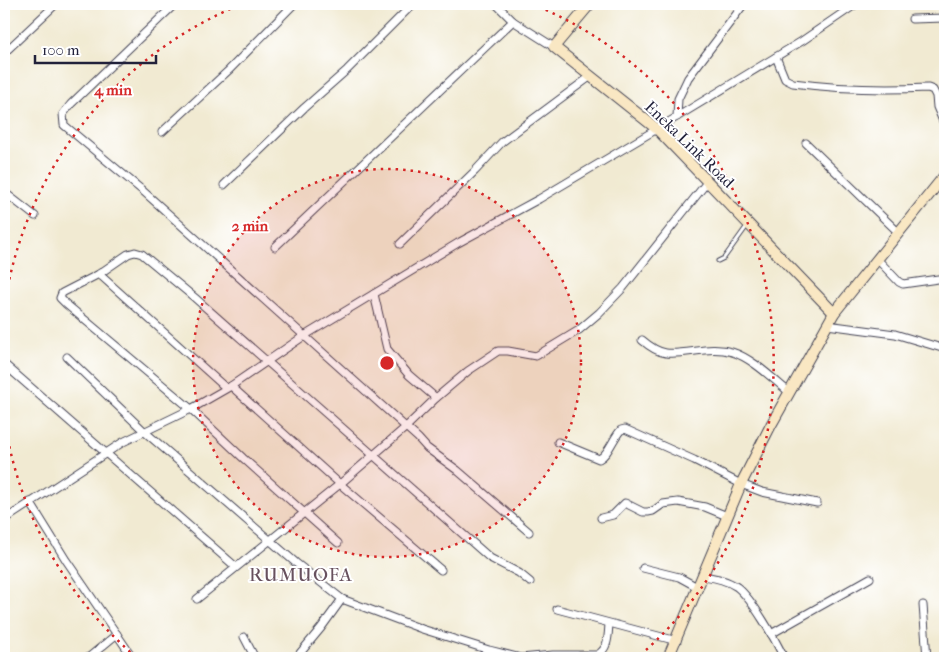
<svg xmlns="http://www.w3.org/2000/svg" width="949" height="662" viewBox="0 0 949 662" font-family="'IM FELL French Canon',serif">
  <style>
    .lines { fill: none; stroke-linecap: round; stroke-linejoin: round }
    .lane-casing { stroke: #414052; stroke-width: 5 }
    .street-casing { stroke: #414052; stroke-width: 9 }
    .secondary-casing { stroke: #414052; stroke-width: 12 }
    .lane { stroke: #fff; stroke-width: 3 }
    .street { stroke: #fff; stroke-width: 7 }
    .secondary { stroke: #f9e7c3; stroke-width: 10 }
    .ring { fill: none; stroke: #d62828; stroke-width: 2.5; stroke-dasharray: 2.5 5 }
    .labels { text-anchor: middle; stroke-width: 4; stroke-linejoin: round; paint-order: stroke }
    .street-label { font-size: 16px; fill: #22223b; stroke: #fff }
    .quarter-label { font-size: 19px; letter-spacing: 1px; fill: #68515e; stroke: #fff }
    .centre { fill: #d62828; stroke: #fff; stroke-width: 2.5 }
    .ring-label { font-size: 15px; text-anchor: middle; font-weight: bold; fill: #d62828; stroke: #fff; stroke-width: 4; stroke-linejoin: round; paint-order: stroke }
  </style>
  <rect width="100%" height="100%" fill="#fff"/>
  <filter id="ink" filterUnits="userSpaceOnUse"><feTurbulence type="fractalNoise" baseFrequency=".02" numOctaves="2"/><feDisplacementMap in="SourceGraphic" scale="10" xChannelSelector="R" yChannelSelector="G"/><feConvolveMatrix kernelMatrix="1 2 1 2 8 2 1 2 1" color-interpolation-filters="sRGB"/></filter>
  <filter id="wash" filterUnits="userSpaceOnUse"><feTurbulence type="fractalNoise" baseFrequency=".0096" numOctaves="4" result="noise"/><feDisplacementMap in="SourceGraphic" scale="20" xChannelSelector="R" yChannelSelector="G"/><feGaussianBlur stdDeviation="1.12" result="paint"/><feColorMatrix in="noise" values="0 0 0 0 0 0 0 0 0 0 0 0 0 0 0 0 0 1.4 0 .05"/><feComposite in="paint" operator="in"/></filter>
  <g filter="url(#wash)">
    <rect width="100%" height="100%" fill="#f1ead2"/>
  </g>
  <g filter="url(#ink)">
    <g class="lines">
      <!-- lane casing -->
      <g class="lane-casing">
        <polyline id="lane" points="718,261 724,258 747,226"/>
      </g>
      <!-- street casing -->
      <g class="street-casing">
        <g id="street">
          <polyline points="175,4 71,104 63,114 64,125 143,191 418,438 427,448 457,470 529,532"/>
          <polyline points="496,4 513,21 554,47"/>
          <polyline points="912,19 945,18"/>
          <polyline points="4,53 56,4"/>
          <path d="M776 57 785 79 793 83C837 89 883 90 928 88L933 90 936 96 937 107 945 126"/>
          <polyline points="677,117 678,99 688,78 744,4"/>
          <polyline points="162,132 229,70 294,4"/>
          <polyline points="806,143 898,232"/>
          <polyline points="224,185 304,108 347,70 413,4"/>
          <polyline points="4,192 35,216"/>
          <polyline points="400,244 475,171 502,142 591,76"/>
          <polyline points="275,247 513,21"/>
          <polyline points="878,260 899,282 903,284 945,278"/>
          <polyline points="99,274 226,388"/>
          <polyline points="374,294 387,349 409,375 436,398"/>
          <polyline points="827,325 895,334 945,349"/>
          <path d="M642 340C649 346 657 352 666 353 688 355 710 345 732 352 752 358 773 379 789 392"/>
          <path d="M67 357 145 432 296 563 342 599 422 629 489 650 521 658 553 655H597C609 649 608 635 609 624"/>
          <polyline points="4,364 236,567"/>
          <polyline points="231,386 340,484 441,570"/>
          <path d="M558 442 599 459C609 454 613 438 621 430L625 429 694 460 741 484 762 492 817 503"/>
          <polyline points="30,502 66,560 133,658"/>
          <polyline points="601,518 613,515 625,503 643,512 648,512 653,511 663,504 678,502 705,507 727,516"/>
          <polyline points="4,520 123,442 191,409 231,386 304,336 458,243 539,199 657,129 802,41 856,4"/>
          <polyline points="338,543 243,458 191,409 66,304 60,298 62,293 99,274 128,254 135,252 142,254 195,298 490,558 519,573 530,582"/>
          <polyline points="643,568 679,577 699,588"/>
          <path d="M704 576C715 578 727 580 737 587 753 600 775 639 784 658"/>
          <polyline points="197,599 340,484 405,428 436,398 468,371 498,351 508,351 536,356 579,330 599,313 623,288 708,181"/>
          <polyline points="923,605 927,658"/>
          <polyline points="557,609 677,641"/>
          <polyline points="771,634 870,578"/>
          <polyline points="244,637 255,658"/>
          <polyline points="88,658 117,634"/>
          <polyline points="296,658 321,628 342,599"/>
        </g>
      </g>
      <!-- secondary casing -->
      <g class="secondary-casing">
        <g id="secondary">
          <polyline points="590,4 554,47 657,129 834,313"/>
          <polyline points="668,658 741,484 771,425 834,313 945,175"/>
        </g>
      </g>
      <!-- lane -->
      <use href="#lane" class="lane"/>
      <!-- street -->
      <use href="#street" class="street"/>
      <!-- secondary -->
      <use href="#secondary" class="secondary"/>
    </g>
  </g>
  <!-- distance rings -->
  <circle cx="387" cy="363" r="194" fill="#d62828" fill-opacity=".12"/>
  <g class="ring">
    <circle cx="387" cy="363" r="194"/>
    <path d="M136 657A387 387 0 0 1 4 417M4 309A387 387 0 0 1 242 4M532 4A387 387 0 0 1 638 657"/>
  </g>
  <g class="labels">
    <!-- street labels -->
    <g class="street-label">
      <text transform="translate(690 144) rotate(44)" y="6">Eneka Link Road</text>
    </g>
    <!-- quarter labels -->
    <g class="quarter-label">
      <text x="301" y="581">RUMUOFA</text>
    </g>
  </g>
  <circle cx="387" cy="363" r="8" class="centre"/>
  <g class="ring-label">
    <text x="113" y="95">4 min</text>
    <text x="250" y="231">2 min</text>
  </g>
  <!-- margin -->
  <rect width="949" height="662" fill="none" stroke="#fff" stroke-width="20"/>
  <!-- scale -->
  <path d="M35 55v8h121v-8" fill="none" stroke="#22223b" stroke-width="2.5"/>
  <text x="42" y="55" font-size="15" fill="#22223b" stroke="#ffffff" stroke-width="4" paint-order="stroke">100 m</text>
</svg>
